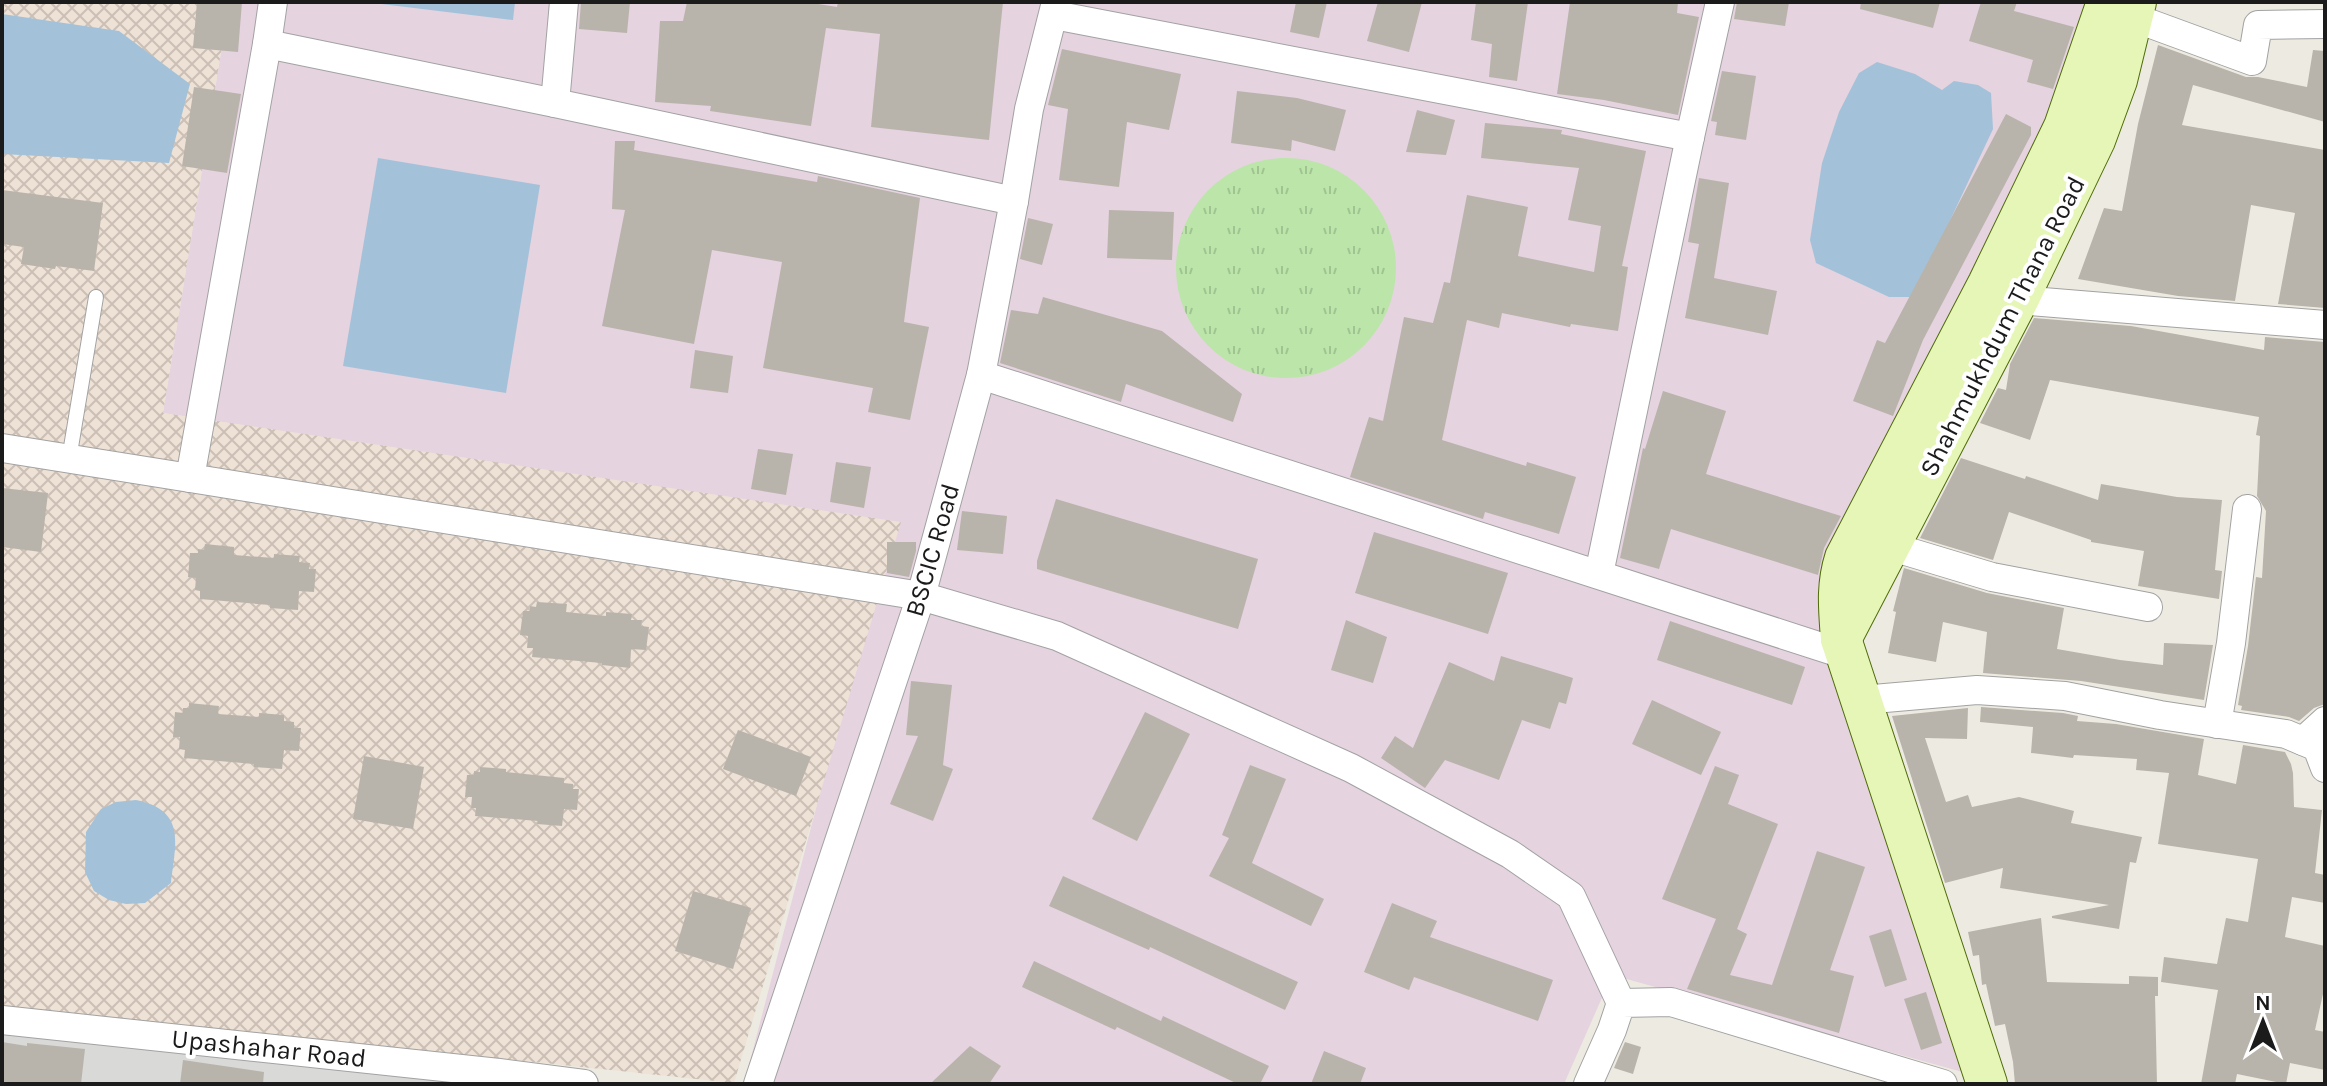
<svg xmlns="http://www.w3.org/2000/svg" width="2327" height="1086" viewBox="0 0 2327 1086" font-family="Karla,sans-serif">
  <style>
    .residential { fill: #d9d9d8 }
    .industrial { fill: #e5d3df }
    .military { fill: url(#military-cross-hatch) }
    .grass { fill: url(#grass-tufts) }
    .water { fill: #a3c2d9 }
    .building { fill: #b9b4ab }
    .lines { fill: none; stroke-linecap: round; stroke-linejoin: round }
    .lane-casing { stroke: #a2a2a2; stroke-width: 16 }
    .street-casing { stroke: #a2a2a2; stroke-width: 30 }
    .secondary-casing { stroke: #4e6c09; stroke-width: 42 }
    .lane { stroke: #fff; stroke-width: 14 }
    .street { stroke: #fff; stroke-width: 28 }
    .secondary { stroke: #e6f6b6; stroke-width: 40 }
    .labels { text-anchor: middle; stroke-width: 8; stroke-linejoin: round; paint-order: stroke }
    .street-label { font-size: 26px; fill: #1b1b1b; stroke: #fff }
  </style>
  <defs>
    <pattern id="military-cross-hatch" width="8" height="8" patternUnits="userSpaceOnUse" patternTransform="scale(2)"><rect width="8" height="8" fill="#eee1d5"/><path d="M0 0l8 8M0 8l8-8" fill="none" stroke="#ccc0b6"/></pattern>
    <pattern id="grass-tufts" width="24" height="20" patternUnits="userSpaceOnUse" patternTransform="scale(2)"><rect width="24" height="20" fill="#bbe5a9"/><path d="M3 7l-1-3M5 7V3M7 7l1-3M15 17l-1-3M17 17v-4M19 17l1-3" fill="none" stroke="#a0c491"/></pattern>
  </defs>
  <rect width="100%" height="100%" fill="#edebe1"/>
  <!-- residential -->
  <polygon class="residential" points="2,1027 583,1084 2,1084"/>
  <!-- industrial -->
  <polygon class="industrial" points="229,2 2132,2 1848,622 1995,1081 1612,975 1564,1084 744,1084 890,525 163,413"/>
  <!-- military -->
  <polygon class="military" points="2,2 229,2 163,413 901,522 734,1083 2,1006"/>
  <!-- grass -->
  <circle class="grass" cx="1286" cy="268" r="110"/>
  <!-- water -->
  <g class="water">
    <polygon points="365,2 515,2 513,20"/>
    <polygon points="2,14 119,31 190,84 169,163 2,154"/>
    <polygon points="1877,62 1915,74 1942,90 1954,81 1978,85 1991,93 1993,129 1914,297 1889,297 1816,263 1810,240 1822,163 1839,112 1859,73"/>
    <polygon points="378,158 540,185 506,393 343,366"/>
    <path d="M136 800C186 810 176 843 171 883L145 903 126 904 109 900 94 891 85 872 86 832 101 809 116 802Z"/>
  </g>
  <!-- building -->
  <g class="building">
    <polygon points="197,2 242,2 238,52 193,48"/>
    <polygon points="581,2 630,2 627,33 579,29"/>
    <polygon points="687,2 806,2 837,7 838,2 1003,2 989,140 871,127 880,34 826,28 811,126 710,111 711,106 655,102 660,21 683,21"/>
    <polygon points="1296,2 1327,2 1319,38 1290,32"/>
    <polygon points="1378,2 1422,2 1409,52 1367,41"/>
    <polygon points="1476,2 1528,2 1517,81 1489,77 1492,44 1471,40"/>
    <polygon points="1570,2 1678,2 1677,13 1699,17 1678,115 1604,100 1557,94"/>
    <polygon points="1737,2 1789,2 1785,26 1734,19"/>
    <polygon points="1861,2 1940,2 1933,28 1860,9"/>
    <polygon points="1981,2 2017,2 2014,11 2074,27 2053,89 2027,82 2033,60 1969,41"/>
    <polygon points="2158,45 2246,77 2258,77 2307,87 2313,50 2325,51 2325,122 2193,85 2182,125 2325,150 2325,308 2278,304 2295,213 2251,205 2235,301 2178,296 2078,279 2104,208 2122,211 2138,124"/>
    <polygon points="1062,49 1181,74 1169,130 1127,122 1119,187 1059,180 1068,109 1048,105"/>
    <polygon points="1722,71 1756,76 1746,140 1715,135 1717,122 1711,121"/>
    <polygon points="194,87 241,94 227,173 182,166"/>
    <polygon points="1237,91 1297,98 1346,110 1335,151 1292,140 1291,151 1231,143"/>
    <polygon points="1417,110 1455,120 1446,155 1406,152"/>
    <polygon points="2006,114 2031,127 2031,135 1923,340 1893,416 1853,401 1877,340 1885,343"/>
    <polygon points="1485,123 1562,130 1561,134 1646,151 1622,266 1628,267 1618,331 1571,324 1570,327 1502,313 1499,328 1467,320 1442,440 1526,466 1527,462 1576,477 1559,534 1485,512 1483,519 1350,477 1369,417 1383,421 1404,317 1433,323 1444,282 1450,283 1467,195 1528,207 1518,256 1594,272 1601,226 1568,220 1579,168 1481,158"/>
    <polygon points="615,141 635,141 634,150 817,182 818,176 920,198 904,322 929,327 910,420 868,412 873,388 763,368 782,262 712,250 694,344 602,326 625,210 612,209"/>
    <polygon points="1699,178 1729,183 1714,278 1777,291 1768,335 1685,318 1699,244 1688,242"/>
    <polygon points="2,190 103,203 94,271 56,266 55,269 21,264 24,247 2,244"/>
    <polygon points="1109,210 1174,212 1172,260 1107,258"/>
    <polygon points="1028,218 1053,224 1042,265 1020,259"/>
    <polygon points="1043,297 1162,331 1242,394 1233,422 1126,384 1121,402 1000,363 1011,310 1038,314"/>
    <polygon points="2034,318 2131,326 2264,350 2265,337 2325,342 2325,704 2314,708 2299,721 2289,717 2241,710 2242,706 2238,705 2248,646 2256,577 2262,578 2266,511 2257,496 2260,436 2256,435 2259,417 2050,380 2030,440 1980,423 1998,388 2006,390 2010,364"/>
    <polygon points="695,350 733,356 728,393 690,388"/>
    <polygon points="1663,391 1726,411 1706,474 1841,516 1824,548 1818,575 1671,529 1659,569 1620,558 1643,448 1645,449"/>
    <polygon points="758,449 793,454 786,495 751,489"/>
    <polygon points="1961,458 2025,479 2026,476 2098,500 2101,484 2177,497 2222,500 2215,570 2222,571 2219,599 2138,586 2144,551 2091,542 2091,540 2009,512 1993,560 1920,538"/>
    <polygon points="836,462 871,467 864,508 830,502"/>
    <polygon points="2,488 48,493 41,552 2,547"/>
    <polygon points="1056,499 1258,559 1238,629 1037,569 1037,561"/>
    <polygon points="962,511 1007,516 1003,554 957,550"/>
    <polygon points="1374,532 1508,573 1488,634 1355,593"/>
    <polygon points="887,542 916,542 916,551 909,577 887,573"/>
    <polygon points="205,544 234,547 234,555 274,558 274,554 300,556 299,562 310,563 309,569 316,569 314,592 299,591 298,610 270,608 270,605 200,599 200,591 195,590 196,578 188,577 190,553 198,553 198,549 204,550"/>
    <polygon points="1904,568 1987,593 2064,608 2057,649 2120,660 2163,665 2164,643 2213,645 2204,700 2081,681 1983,673 1987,632 1943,622 1936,662 1888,653 1896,612 1893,611"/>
    <polygon points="537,602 567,604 566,612 606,616 606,612 632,614 631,620 642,620 641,626 649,627 646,650 631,649 630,668 602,665 602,663 532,657 533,648 527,648 528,636 520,635 523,611 530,611 530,606 536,607"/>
    <polygon points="1346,620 1387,637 1373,683 1331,670"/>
    <polygon points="1670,621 1805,667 1792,705 1657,660"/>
    <polygon points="1501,656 1573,678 1566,704 1559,702 1550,729 1522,720 1499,780 1445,760 1425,788 1381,758 1395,736 1413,748 1449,662 1494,681"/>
    <polygon points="911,681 952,685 943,765 953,769 933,821 890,804 918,736 906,735"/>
    <polygon points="1652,700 1721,732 1701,775 1632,744"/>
    <polygon points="189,703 219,706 218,714 259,717 259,713 284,715 284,721 294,722 294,728 301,728 299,751 284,750 282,769 254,767 254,764 184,758 185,750 179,749 180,737 173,737 175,712 183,713 183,708 189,708"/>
    <polygon points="1981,707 2063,713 2078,716 2077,721 2116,724 2204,739 2198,775 2236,784 2243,745 2285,752 2291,764 2293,773 2294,807 2322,810 2315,873 2325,875 2325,903 2292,897 2285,937 2325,946 2325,985 2315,1030 2325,1032 2325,1070 2290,1063 2286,1084 2237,1074 2235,1084 2201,1084 2218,990 2161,982 2164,957 2217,964 2226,918 2248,922 2258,859 2158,844 2169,773 2136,770 2137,759 2074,755 2073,758 2031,753 2033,727 1980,722"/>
    <polygon points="1968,708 1967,739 1925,738 1946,802 1968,795 1972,807 2019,797 2074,811 2071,823 2142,837 2136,863 2130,862 2119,929 2052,918 2052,916 2109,905 2000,888 2003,868 1945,883 1892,716"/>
    <polygon points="1145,712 1190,734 1137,841 1092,819"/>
    <polygon points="738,730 811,757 796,796 723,769"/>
    <polygon points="364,756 424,767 413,829 353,819"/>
    <polygon points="1250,765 1286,779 1252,863 1324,899 1311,926 1209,876 1229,838 1222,835"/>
    <polygon points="1715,766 1739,775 1728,804 1778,824 1737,929 1747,934 1730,975 1772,985 1817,851 1865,867 1830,970 1854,976 1839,1033 1687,989 1716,919 1662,899"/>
    <polygon points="480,767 506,769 506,772 564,778 564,783 573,784 573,789 579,789 577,810 564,809 562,826 537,824 538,821 475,816 476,808 471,808 472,797 465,797 467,775 474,775 474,771 480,772"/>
    <polygon points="1063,876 1298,982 1285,1010 1150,947 1149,950 1049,906"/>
    <polygon points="693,891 751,908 733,969 675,951"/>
    <polygon points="1392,903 1437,921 1430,937 1553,980 1538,1021 1414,977 1409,990 1364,972"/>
    <polygon points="2041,918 2047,982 2129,984 2129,976 2158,977 2158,996 2155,996 2157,1084 2015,1084 2013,1062 2005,1024 1995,1026 1986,984 1982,985 1979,955 1973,956 1968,932"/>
    <polygon points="1891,929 1907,980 1885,987 1869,936"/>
    <polygon points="1034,961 1161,1021 1163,1016 1269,1066 1260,1084 1238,1084 1117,1027 1115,1030 1022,987"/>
    <polygon points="1926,992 1942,1043 1921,1050 1904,999"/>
    <polygon points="2,1042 27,1046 27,1043 85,1049 81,1084 2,1084"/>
    <polygon points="1625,1042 1641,1047 1633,1074 1614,1068"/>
    <polygon points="970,1046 1001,1066 989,1084 930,1084"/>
    <polygon points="1324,1051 1366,1068 1360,1084 1311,1084"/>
    <polygon points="183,1060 264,1072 263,1084 180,1084"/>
  </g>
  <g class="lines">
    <!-- lane casing -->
    <g class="lane-casing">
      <polyline id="lane" points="69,459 96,297"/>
    </g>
    <!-- street casing -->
    <g class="street-casing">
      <g id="street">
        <polyline points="273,2 267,44 555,103"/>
        <polyline points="564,2 555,103 1014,201"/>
        <polyline points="1054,15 1690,137"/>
        <polyline points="2132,17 2252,61 2258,25 2325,24"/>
        <polyline points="267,44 190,478 921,596 1057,636 1351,768 1510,854 1571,896 1621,1003"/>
        <polyline points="2018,300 2325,325"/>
        <polyline points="981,375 1846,655"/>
        <polyline points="2,448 190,478"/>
        <polyline points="1889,546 1992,577 2148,607"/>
        <polyline points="1599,574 1690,137 1720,2"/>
        <polyline points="1862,700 1977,690 2065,696 2160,715 2286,734 2317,747 2325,768"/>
        <polyline points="2217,724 2231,643 2247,509"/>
        <polyline points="2303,741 2325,721"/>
        <polyline points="2,1020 499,1073 584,1084"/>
        <polyline points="758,1084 921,596 981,375 1014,201 1029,109 1056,2"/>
        <polyline points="1588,1084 1612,1030 1621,1003 1671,1002 1943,1084"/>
      </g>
    </g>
    <!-- secondary casing -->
    <g class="secondary-casing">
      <g id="secondary">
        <polyline points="1841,639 2018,300 2095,140 2117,80 2136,2"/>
        <path d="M1987 1084 1841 639C1839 610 1836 586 1845 558L1988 284 2064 127 2107 2"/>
      </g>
    </g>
    <!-- lane -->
    <use href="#lane" class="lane"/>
    <!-- street -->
    <use href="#street" class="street"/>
    <!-- secondary -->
    <use href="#secondary" class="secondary"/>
  </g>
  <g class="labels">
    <!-- street labels -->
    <g class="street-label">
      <text transform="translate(2002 326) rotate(-63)" y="9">Shahmukhdum Thana Road</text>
      <text transform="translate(932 550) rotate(-74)" y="9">BSCIC Road</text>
      <text transform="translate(269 1048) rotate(6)" y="9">Upashahar Road</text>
    </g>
  </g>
  <!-- border -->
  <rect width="2327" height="1086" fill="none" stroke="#1b1b1b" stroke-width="8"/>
  <!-- north arrow -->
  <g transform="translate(2263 1022)" stroke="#ffffff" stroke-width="6" paint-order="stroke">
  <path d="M0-6L14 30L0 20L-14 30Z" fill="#1b1b1b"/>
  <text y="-12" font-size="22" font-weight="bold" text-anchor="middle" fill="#1b1b1b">N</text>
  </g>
</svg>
